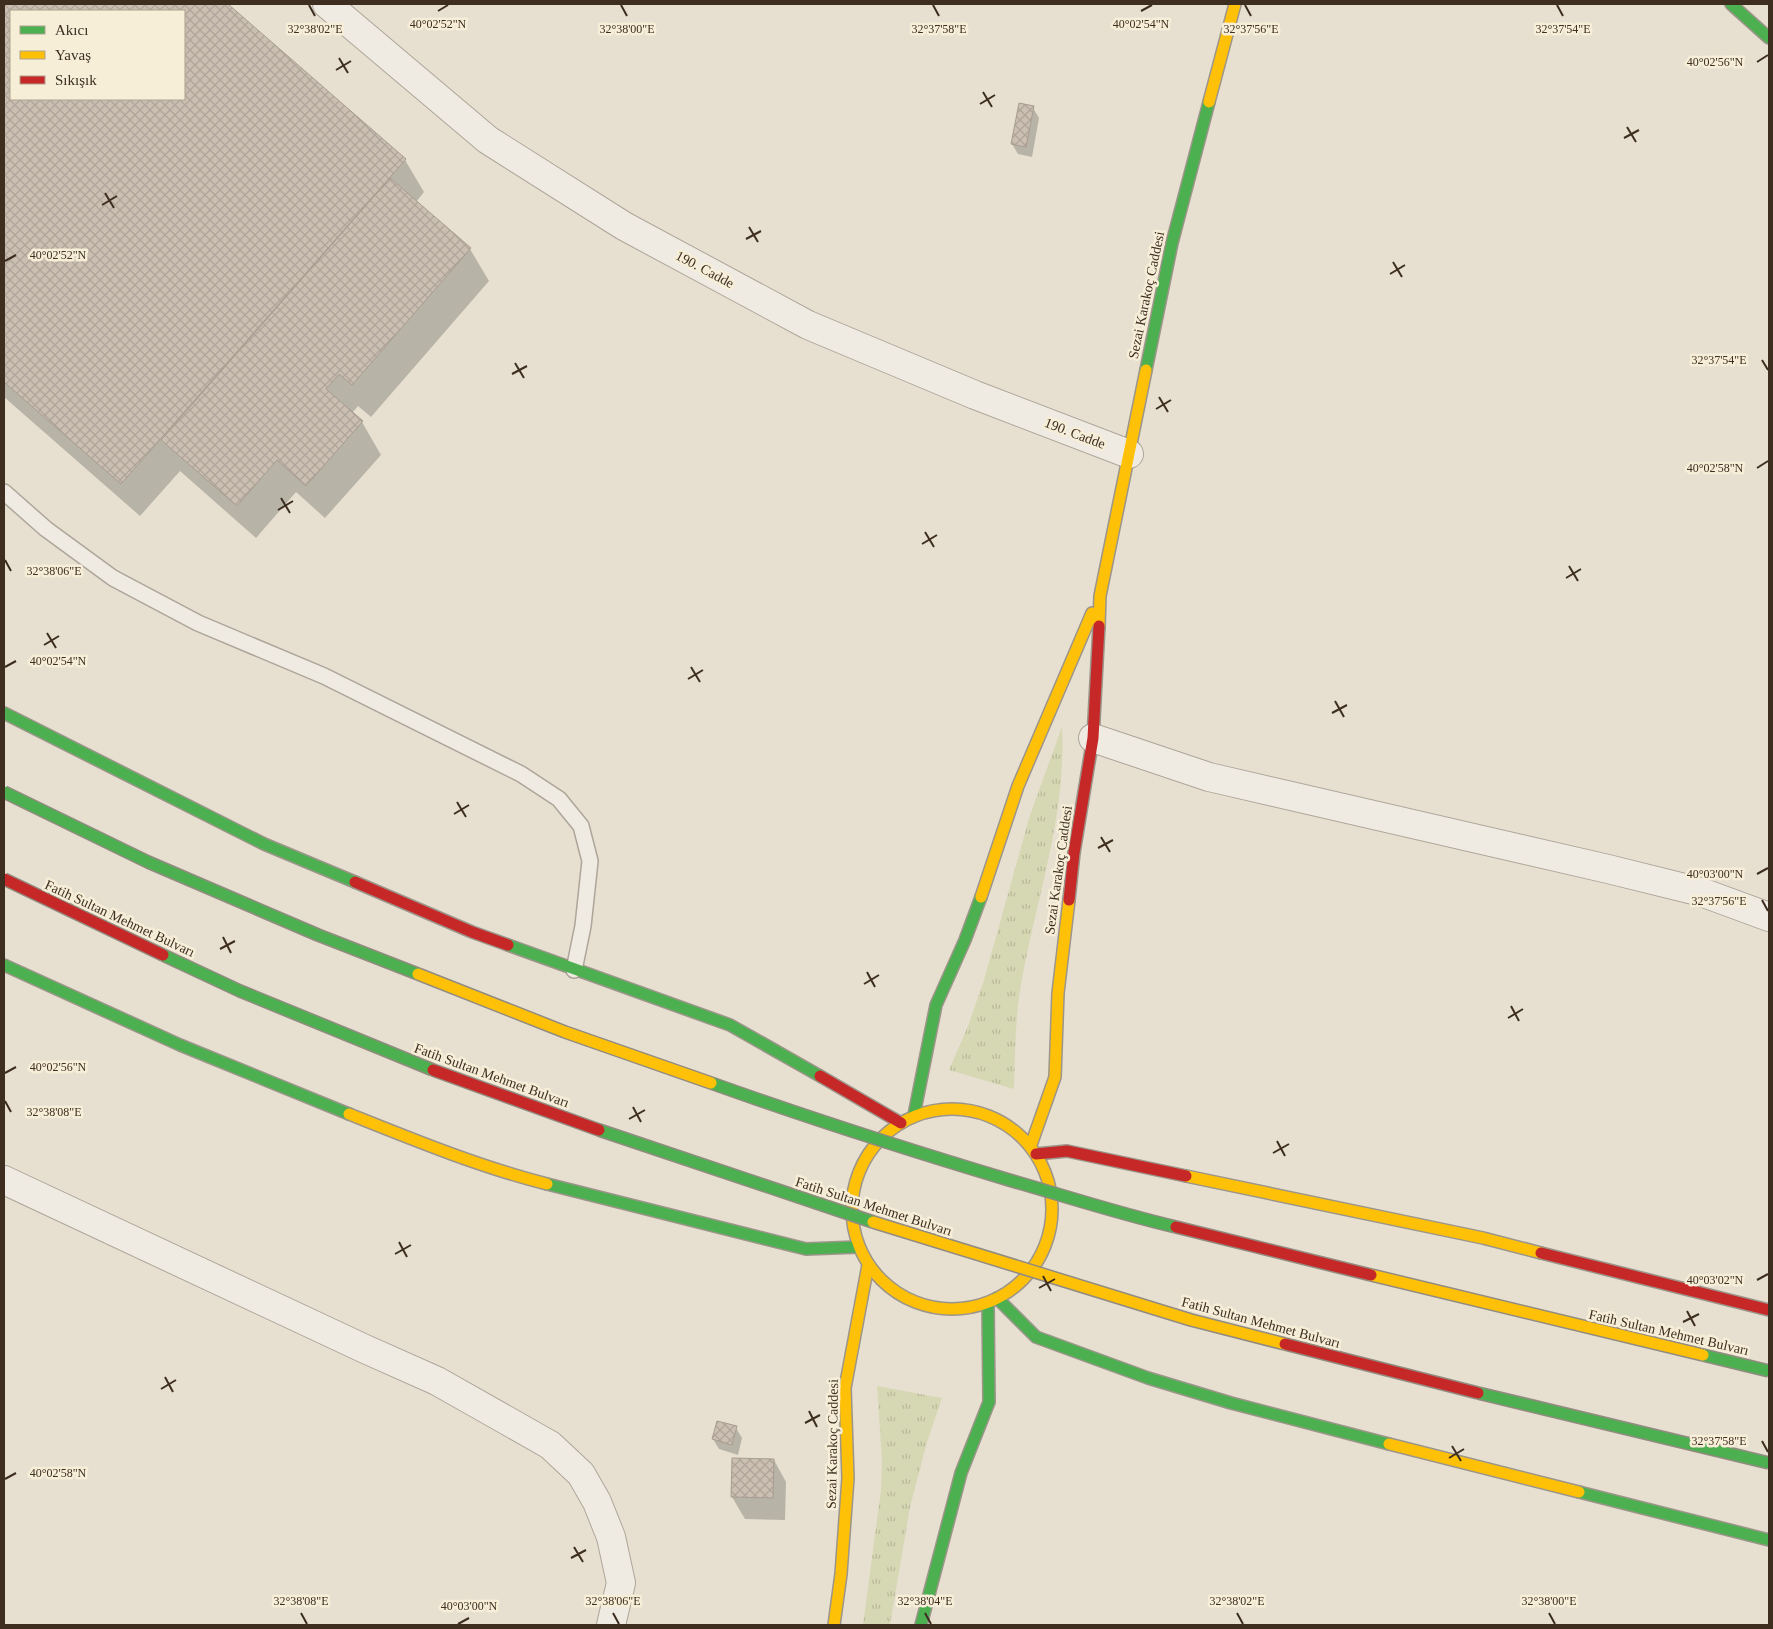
<svg xmlns="http://www.w3.org/2000/svg" width="1773" height="1629" viewBox="0 0 1773 1629" font-family="Georgia,serif">
  <style>
    .grass { fill: url(#grass-tufts) }
    .shadow { fill: #0003; fill-rule: evenodd }
    .building { fill: url(#building-cross-hatch); stroke: #a89c90; fill-rule: evenodd }
    .lines { fill: none; stroke-linecap: round; stroke-linejoin: round }
    .lane-casing { stroke: #ada599; stroke-width: 18 }
    .street-casing { stroke: #ada599; stroke-width: 30 }
    .fast-casing { stroke: #9c958a; stroke-width: 14 }
    .slow-casing { stroke: #9c958a; stroke-width: 14 }
    .jam-casing { stroke: #9c958a; stroke-width: 14 }
    .lane { stroke: #efebe3; stroke-width: 15 }
    .street { stroke: #efebe3; stroke-width: 28 }
    .fast { stroke: #4caf50; stroke-width: 11 }
    .slow { stroke: #ffc107; stroke-width: 11 }
    .jam { stroke: #c62828; stroke-width: 11 }
    .fast-bridge-casing { stroke: #928b80; stroke-width: 14; stroke-linecap: butt }
    .slow-bridge-casing { stroke: #928b80; stroke-width: 14; stroke-linecap: butt }
    .jam-bridge-casing { stroke: #928b80; stroke-width: 14; stroke-linecap: butt }
    .fast-bridge { stroke: #4caf50; stroke-width: 11 }
    .slow-bridge { stroke: #ffc107; stroke-width: 11 }
    .jam-bridge { stroke: #c62828; stroke-width: 11 }
    .ticks { fill: none; stroke: #3d2e20; stroke-width: 2 }
    .labels { text-anchor: middle; stroke-width: 5; stroke-linejoin: round; paint-order: stroke }
    .street-label { font-size: 14px; fill: #3d2e20; stroke: #f7eed8 }
    .ticks-label { font-size: 12px; text-anchor: middle; fill: #3d2e20; stroke: #f7eed8; stroke-width: 5; stroke-linejoin: round; paint-order: stroke }
  </style>
  <defs>
    <pattern id="grass-tufts" width="24" height="20" patternUnits="userSpaceOnUse" patternTransform="scale(1.25)"><rect width="24" height="20" fill="#d6d7b3"/><path d="M3 7l-1-3M5 7V3M7 7l1-3M15 17l-1-3M17 17v-4M19 17l1-3" fill="none" stroke="#b9b99a"/></pattern>
    <pattern id="building-cross-hatch" width="8" height="8" patternUnits="userSpaceOnUse" patternTransform="scale(1.25)"><rect width="8" height="8" fill="#cbbfb2"/><path d="M0 0l8 8M0 8l8-8" fill="none" stroke="#afa499"/></pattern>
  </defs>
  <rect width="100%" height="100%" fill="#e7e0d1"/>
  <!-- grass -->
  <g class="grass">
    <path d="M1062 727C1067 819 1033 907 1019 997 1015 1028 1015 1058 1014 1089L949 1070 968 1026 984 980 1030 815Z"/>
    <polygon points="877,1386 942,1398 927,1442 910,1507 890,1625 863,1625 881,1490 882,1460"/>
  </g>
  <!-- shadow -->
  <g class="shadow">
    <path d="M4 4H226L405 160 424 192 416 202 470 249 489 281 371 417 358 406 352 413 362 422 381 455 325 518 296 492 256 538 180 471 140 516 4 397ZM11 11H184V99H11Z"/>
    <polygon points="1033,108 1039,118 1032,157 1018,154 1012,144"/>
    <polygon points="736,1428 742,1438 738,1455 719,1449 713,1439"/>
    <polygon points="774,1460 786,1482 785,1520 745,1519 732,1497"/>
  </g>
  <!-- building -->
  <g class="building">
    <path d="M4 4H228L406 159 121 484 4 382ZM11 11H184V99H11Z"/>
    <polygon points="1019,103 1034,106 1026,147 1011,144"/>
    <polygon points="390,178 471,248 352,385 339,374 326,389 363,421 306,486 277,460 237,506 161,440"/>
    <polygon points="717,1421 737,1426 732,1445 712,1439"/>
    <polygon points="732,1458 774,1459 773,1498 731,1497"/>
  </g>
  <g class="lines">
    <!-- lane casing -->
    <g class="lane-casing">
      <polyline id="lane" points="4,492 46,529 113,578 198,623 324,676 521,774 559,799 581,826 590,861 583,926 574,970"/>
    </g>
    <!-- street casing -->
    <g class="street-casing">
      <g id="street">
        <polyline points="327,4 488,140 624,226 808,325 975,395 1129,454"/>
        <polyline points="1093,738 1209,777 1608,869 1701,892 1769,917"/>
        <polyline points="4,1180 365,1349 437,1381 550,1445 581,1474 597,1502 611,1537 621,1583 611,1625"/>
      </g>
    </g>
    <!-- fast casing -->
    <g class="fast-casing">
      <g id="fast">
        <polyline points="1731,4 1769,38"/>
        <polyline points="1146,370 1172,243 1209,102"/>
        <polyline points="4,713 264,844 355,882"/>
        <polyline points="508,945 730,1025 820,1076"/>
        <polyline points="4,965 180,1045 349,1114"/>
        <polyline points="914,1115 936,1005 965,940 981,897"/>
        <polyline points="547,1184 806,1249 858,1247"/>
        <polyline points="997,1298 1036,1337 1148,1378 1231,1403 1389,1444"/>
        <polyline points="1579,1492 1769,1540"/>
        <polyline points="921,1625 961,1473 989,1402 988,1303"/>
      </g>
    </g>
    <!-- slow casing -->
    <g class="slow-casing">
      <g id="slow">
        <polyline points="1209,102 1235,4"/>
        <polyline points="1099,626 1100,596 1146,370"/>
        <polyline points="981,897 1018,786 1092,613"/>
        <circle cx="952" cy="1209" r="100"/>
        <path d="M349 1114C414 1140 480 1167 547 1184"/>
        <polyline points="1031,1145 1055,1077 1058,993 1069,900"/>
        <polyline points="1186,1176 1483,1238 1541,1253"/>
        <polyline points="1389,1444 1579,1492"/>
        <polyline points="834,1625 841,1574 848,1478 845,1388 868,1265"/>
      </g>
    </g>
    <!-- jam casing -->
    <g class="jam-casing">
      <g id="jam">
        <polyline points="355,882 472,932 508,945"/>
        <polyline points="1069,900 1074,853 1093,738 1099,626"/>
        <polyline points="820,1076 901,1123"/>
        <polyline points="1036,1154 1067,1151 1186,1176"/>
        <polyline points="1541,1253 1769,1310"/>
      </g>
    </g>
    <!-- lane -->
    <use href="#lane" class="lane"/>
    <!-- street -->
    <use href="#street" class="street"/>
    <!-- fast -->
    <use href="#fast" class="fast"/>
    <!-- slow -->
    <use href="#slow" class="slow"/>
    <!-- jam -->
    <use href="#jam" class="jam"/>
    <!-- fast-bridge casing -->
    <g class="fast-bridge-casing">
      <g id="fast-bridge">
        <polyline points="4,792 148,862 318,935 418,974"/>
        <polyline points="163,955 240,991 433,1070"/>
        <path d="M711 1083C809 1118 909 1150 1009 1180 1065 1196 1120 1214 1176 1227"/>
        <polyline points="599,1130 873,1222"/>
        <polyline points="1703,1355 1769,1371"/>
        <polyline points="1478,1393 1769,1463"/>
      </g>
    </g>
    <!-- slow-bridge casing -->
    <g class="slow-bridge-casing">
      <g id="slow-bridge">
        <polyline points="418,974 565,1032 711,1083"/>
        <polyline points="873,1222 1191,1320 1285,1344"/>
        <polyline points="1371,1275 1703,1355"/>
      </g>
    </g>
    <!-- jam-bridge casing -->
    <g class="jam-bridge-casing">
      <g id="jam-bridge">
        <polyline points="4,879 163,955"/>
        <polyline points="433,1070 599,1130"/>
        <polyline points="1176,1227 1371,1275"/>
        <polyline points="1285,1344 1478,1393"/>
      </g>
    </g>
    <!-- fast-bridge -->
    <use href="#fast-bridge" class="fast-bridge"/>
    <!-- slow-bridge -->
    <use href="#slow-bridge" class="slow-bridge"/>
    <!-- jam-bridge -->
    <use href="#jam-bridge" class="jam-bridge"/>
  </g>
  <!-- ticks -->
  <path class="ticks" d="M309 5 315 16M621 5 627 16M933 5 939 16M1245 5 1251 16M1557 5 1563 16M438 11 448 5M1141 11 1152 5M339 58 348 73M1757 62 1768 55M336 70 351 61M983 92 992 107M980 104 995 95M1627 127 1636 142M1624 138 1639 130M105 193 114 208M102 205 117 196M749 227 758 242M746 239 761 231M5 261 16 255M1393 262 1402 277M1390 274 1405 265M1762 360 1768 370M515 363 524 378M512 374 527 366M1159 397 1168 412M1156 409 1171 400M1757 468 1768 461M281 498 290 513M278 510 293 501M925 532 934 547M922 544 937 535M5 560 11 571M1569 566 1578 581M1566 578 1581 569M47 633 56 648M44 645 59 636M5 667 16 661M691 667 700 682M688 679 703 670M1335 701 1344 717M1332 713 1347 705M457 802 466 817M454 814 469 805M1101 837 1110 852M1098 848 1113 840M1757 874 1768 868M1762 900 1768 911M223 937 231 953M220 949 235 941M867 972 875 987M864 984 879 975M1511 1006 1519 1021M1508 1018 1523 1009M5 1073 16 1067M5 1101 11 1112M633 1107 641 1122M629 1119 645 1110M1277 1141 1285 1156M1273 1153 1289 1144M399 1242 407 1257M395 1254 411 1245M1043 1276 1051 1291M1757 1280 1768 1274M1039 1288 1055 1279M1687 1311 1695 1326M1683 1322 1699 1314M165 1377 173 1392M161 1389 176 1380M809 1411 817 1427M805 1423 820 1415M1762 1441 1768 1452M1452 1446 1461 1461M1449 1458 1464 1449M5 1479 16 1473M574 1547 583 1562M571 1558 586 1550M301 1613 307 1624M613 1613 619 1624M925 1613 931 1624M1237 1613 1243 1624M1549 1613 1555 1624M458 1624 469 1618"/>
  <g class="labels">
    <!-- street labels -->
    <g class="street-label">
      <text transform="translate(705 269) rotate(28)" y="5">190. Cadde</text>
      <text transform="translate(1146 295) rotate(-78)" y="5">Sezai Karakoç Caddesi</text>
      <text transform="translate(1075 433) rotate(21)" y="5">190. Cadde</text>
      <text transform="translate(1058 870) rotate(-82)" y="5">Sezai Karakoç Caddesi</text>
      <text transform="translate(120 918) rotate(25)" y="5">Fatih Sultan Mehmet Bulvarı</text>
      <text transform="translate(492 1075) rotate(20)" y="5">Fatih Sultan Mehmet Bulvarı</text>
      <text transform="translate(874 1206) rotate(18)" y="5">Fatih Sultan Mehmet Bulvarı</text>
      <text transform="translate(1261 1322) rotate(15)" y="5">Fatih Sultan Mehmet Bulvarı</text>
      <text transform="translate(1669 1332) rotate(13)" y="5">Fatih Sultan Mehmet Bulvarı</text>
      <text transform="translate(832 1444) rotate(-89)" y="5">Sezai Karakoç Caddesi</text>
    </g>
  </g>
  <g class="ticks-label">
    <text x="438" y="28">40°02'52"N</text>
    <text x="1141" y="28">40°02'54"N</text>
    <text x="315" y="33">32°38'02"E</text>
    <text x="627" y="33">32°38'00"E</text>
    <text x="939" y="33">32°37'58"E</text>
    <text x="1563" y="33">32°37'54"E</text>
    <text x="1251" y="33">32°37'56"E</text>
    <text x="1715" y="66">40°02'56"N</text>
    <text x="58" y="259">40°02'52"N</text>
    <text x="1719" y="364">32°37'54"E</text>
    <text x="1715" y="472">40°02'58"N</text>
    <text x="54" y="575">32°38'06"E</text>
    <text x="58" y="665">40°02'54"N</text>
    <text x="1715" y="878">40°03'00"N</text>
    <text x="1719" y="905">32°37'56"E</text>
    <text x="58" y="1071">40°02'56"N</text>
    <text x="54" y="1116">32°38'08"E</text>
    <text x="1715" y="1284">40°03'02"N</text>
    <text x="1719" y="1445">32°37'58"E</text>
    <text x="58" y="1477">40°02'58"N</text>
    <text x="301" y="1605">32°38'08"E</text>
    <text x="613" y="1605">32°38'06"E</text>
    <text x="925" y="1605">32°38'04"E</text>
    <text x="1237" y="1605">32°38'02"E</text>
    <text x="1549" y="1605">32°38'00"E</text>
    <text x="469" y="1610">40°03'00"N</text>
  </g>
  <!-- border -->
  <rect width="1773" height="1629" fill="none" stroke="#3d2e20" stroke-width="10"/>
  <!-- legend -->
  <rect x="10" y="10" width="175" height="90" fill="#f7eed8" stroke="#ada18e"/>
  <rect x="20" y="26" width="25" height="8" fill="#4caf50" stroke="#ada18e"/>
  <text x="55" y="35" font-size="15" fill="#3d2e20">Akıcı</text>
  <rect x="20" y="51" width="25" height="8" fill="#ffc107" stroke="#ada18e"/>
  <text x="55" y="60" font-size="15" fill="#3d2e20">Yavaş</text>
  <rect x="20" y="76" width="25" height="8" fill="#c62828" stroke="#ada18e"/>
  <text x="55" y="85" font-size="15" fill="#3d2e20">Sıkışık</text>
</svg>
